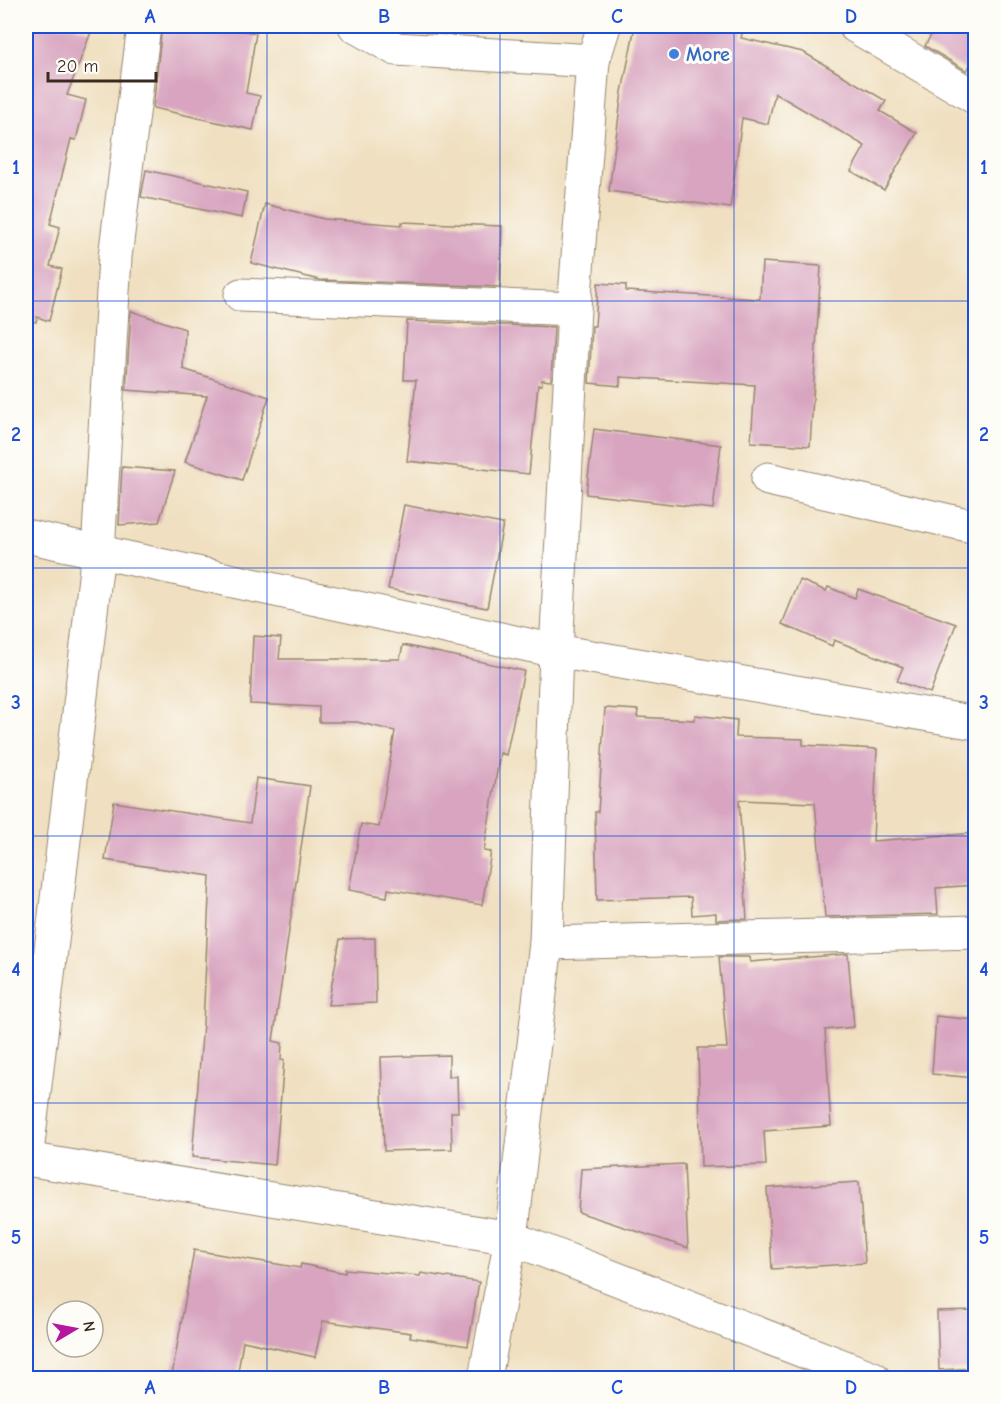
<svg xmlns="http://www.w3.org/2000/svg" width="1001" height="1404" viewBox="0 0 1001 1404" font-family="'Comic Neue',sans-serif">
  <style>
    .building { fill: #d8a4c0 }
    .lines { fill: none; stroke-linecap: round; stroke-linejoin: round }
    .street-casing { stroke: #968570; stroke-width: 35 }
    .secondary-casing { stroke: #968570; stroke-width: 35 }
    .street { stroke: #fff; stroke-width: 33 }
    .secondary { stroke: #fff; stroke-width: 33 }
    .grid { fill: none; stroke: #1d4ed8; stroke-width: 1.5; stroke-opacity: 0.55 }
    .shop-dot { fill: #3f7fe0; stroke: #fdfcf7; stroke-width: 2 }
    .labels { text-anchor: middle; stroke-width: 6; stroke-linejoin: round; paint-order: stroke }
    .shop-label { font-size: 20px; font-weight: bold; fill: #366cbe; stroke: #fdfcf7; text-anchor: start }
    .neatline { fill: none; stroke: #1d4ed8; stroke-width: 2 }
    .grid-label { font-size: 20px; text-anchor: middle; font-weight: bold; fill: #1d4ed8 }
  </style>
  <rect width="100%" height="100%" fill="#fdfcf7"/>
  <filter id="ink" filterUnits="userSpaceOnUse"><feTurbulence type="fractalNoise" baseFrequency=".0167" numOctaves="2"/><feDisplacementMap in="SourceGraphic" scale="12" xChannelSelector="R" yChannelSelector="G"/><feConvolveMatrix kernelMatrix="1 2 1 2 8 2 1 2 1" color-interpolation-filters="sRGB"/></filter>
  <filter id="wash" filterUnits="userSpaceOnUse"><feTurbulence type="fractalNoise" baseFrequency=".008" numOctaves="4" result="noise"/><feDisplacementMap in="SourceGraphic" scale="24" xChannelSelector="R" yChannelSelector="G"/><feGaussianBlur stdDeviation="1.35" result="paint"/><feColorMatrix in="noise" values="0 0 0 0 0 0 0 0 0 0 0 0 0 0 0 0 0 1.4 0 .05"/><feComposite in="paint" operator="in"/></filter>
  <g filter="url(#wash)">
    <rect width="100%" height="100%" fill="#f0e0c1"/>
    <g id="blocks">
      <!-- building -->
      <g class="building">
        <polygon points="26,26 73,26 91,32 67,95 86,100 76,140 71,139 50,224 60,227 50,266 62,269 49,321 37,317 36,322 26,321"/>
        <polygon points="162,26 215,26 256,33 246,93 260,96 253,130 153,108"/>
        <polygon points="635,26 744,26 741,38 803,52 886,101 880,111 917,133 884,190 851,171 865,146 775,93 768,124 742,118 730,208 609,191 622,92"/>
        <polygon points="936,26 975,26 975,55 967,71 925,46"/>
        <polygon points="146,170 247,192 242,218 141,197"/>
        <polygon points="265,204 324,219 402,225 402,222 502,226 500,287 320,280 251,263"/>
        <polygon points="762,262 821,266 810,446 751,442 755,385 620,377 620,386 589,383 592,326 595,326 598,283 626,285 626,291 760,299"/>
        <polygon points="131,311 185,329 183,369 269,397 242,480 185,462 207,396 126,390"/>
        <polygon points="407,321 554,327 551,381 542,380 542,385 538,385 529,474 407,461 416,380 404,380"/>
        <polygon points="594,429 721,445 713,509 586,494"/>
        <polygon points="122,467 175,471 159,522 119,525"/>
        <polygon points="404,505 503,524 487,608 388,589"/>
        <polygon points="800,580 826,591 828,587 855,598 858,589 956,624 930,693 897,681 903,667 834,640 832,646 782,624"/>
        <polygon points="253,636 281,638 279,659 400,659 403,645 524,671 506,755 500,753 484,851 491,852 482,905 388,889 387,897 349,890 361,824 379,827 395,731 357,722 319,722 319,707 250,704"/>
        <polygon points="605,708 638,710 637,717 694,720 695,715 737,720 736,737 803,739 803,745 877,749 873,841 975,833 975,885 936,888 938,914 825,917 815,803 739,800 747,919 716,920 716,913 692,915 691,897 597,900 595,812 598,812"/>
        <polygon points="256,778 310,786 273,1041 282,1043 281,1060 284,1060 275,1165 192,1157 203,1024 210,876 105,860 114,802 250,823"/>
        <polygon points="375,938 376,1003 328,1005 340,939"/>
        <polygon points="848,954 854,1027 825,1030 831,1126 764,1131 766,1165 701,1167 698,1048 727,1048 719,957 749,957 750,962"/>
        <polygon points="936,1016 975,1020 975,1078 932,1074"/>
        <polygon points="449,1055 449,1077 457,1076 458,1112 451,1112 452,1149 384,1151 381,1057"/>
        <polygon points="684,1164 688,1248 578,1212 581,1169"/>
        <polygon points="859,1182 865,1263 772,1269 767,1188"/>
        <polygon points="194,1250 300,1268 301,1264 345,1273 345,1269 420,1276 421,1273 479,1282 468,1346 410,1337 411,1333 323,1321 315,1357 243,1341 237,1378 193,1378 172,1375"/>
        <polygon points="975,1310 975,1368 939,1370 937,1311"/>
      </g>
    </g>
  </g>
  <g filter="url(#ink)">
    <use href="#blocks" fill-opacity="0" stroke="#968570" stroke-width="1.5"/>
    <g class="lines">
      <!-- street casing -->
      <g class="street-casing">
        <g id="street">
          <polyline points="355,26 396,49 593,61"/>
          <polyline points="241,295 574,309"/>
          <polyline points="768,479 976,527"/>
          <polyline points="26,536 556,651 976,723"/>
          <polyline points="546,943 976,932"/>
          <polyline points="26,1159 511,1238 873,1378"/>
          <polyline points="26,1161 98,552 115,257 144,26"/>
          <polyline points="485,1378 511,1238 546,943 556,651 574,309 593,61 604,26"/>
        </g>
      </g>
      <!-- secondary casing -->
      <g class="secondary-casing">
        <polyline id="secondary" points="855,26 976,98"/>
      </g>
      <!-- street -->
      <use href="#street" class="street"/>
      <!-- secondary -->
      <use href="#secondary" class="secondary"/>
    </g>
  </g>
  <!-- grid -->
  <path class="grid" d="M267 26V1378M500 26V1378M734 26V1378M26 301H976M26 568H976M26 836H976M26 1103H976"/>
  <!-- markers -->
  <circle class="shop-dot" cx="674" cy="54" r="6"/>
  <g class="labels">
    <!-- shop labels -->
    <g class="shop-label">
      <text x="686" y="61">More</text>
    </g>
  </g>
  <!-- margin -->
  <rect width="1001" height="1404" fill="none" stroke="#fdfcf7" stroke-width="66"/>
  <!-- north arrow -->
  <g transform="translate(75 1329) rotate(80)"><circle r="28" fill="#fdfcf7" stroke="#afa8a0" stroke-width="1.5"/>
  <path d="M0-4.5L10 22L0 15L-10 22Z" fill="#b5179e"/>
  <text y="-9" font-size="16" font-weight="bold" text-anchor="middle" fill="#3b2a1e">N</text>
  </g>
  <!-- scale -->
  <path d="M48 72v9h108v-9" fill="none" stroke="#3b2a1e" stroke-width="3"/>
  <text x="57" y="72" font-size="18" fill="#3b2a1e" stroke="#fdfcf7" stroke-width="4.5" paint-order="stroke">20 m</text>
  <rect x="33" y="33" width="935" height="1338" class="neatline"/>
  <g class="grid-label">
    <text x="150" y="23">A</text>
    <text x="384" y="23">B</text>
    <text x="617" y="23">C</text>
    <text x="851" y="23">D</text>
    <text x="16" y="174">1</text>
    <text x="984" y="174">1</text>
    <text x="16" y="441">2</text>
    <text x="984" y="441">2</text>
    <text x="16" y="709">3</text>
    <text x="984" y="709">3</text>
    <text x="16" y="976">4</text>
    <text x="984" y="976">4</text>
    <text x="16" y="1244">5</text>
    <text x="984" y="1244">5</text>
    <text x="150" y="1394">A</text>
    <text x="384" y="1394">B</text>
    <text x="617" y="1394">C</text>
    <text x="851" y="1394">D</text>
  </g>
</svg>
